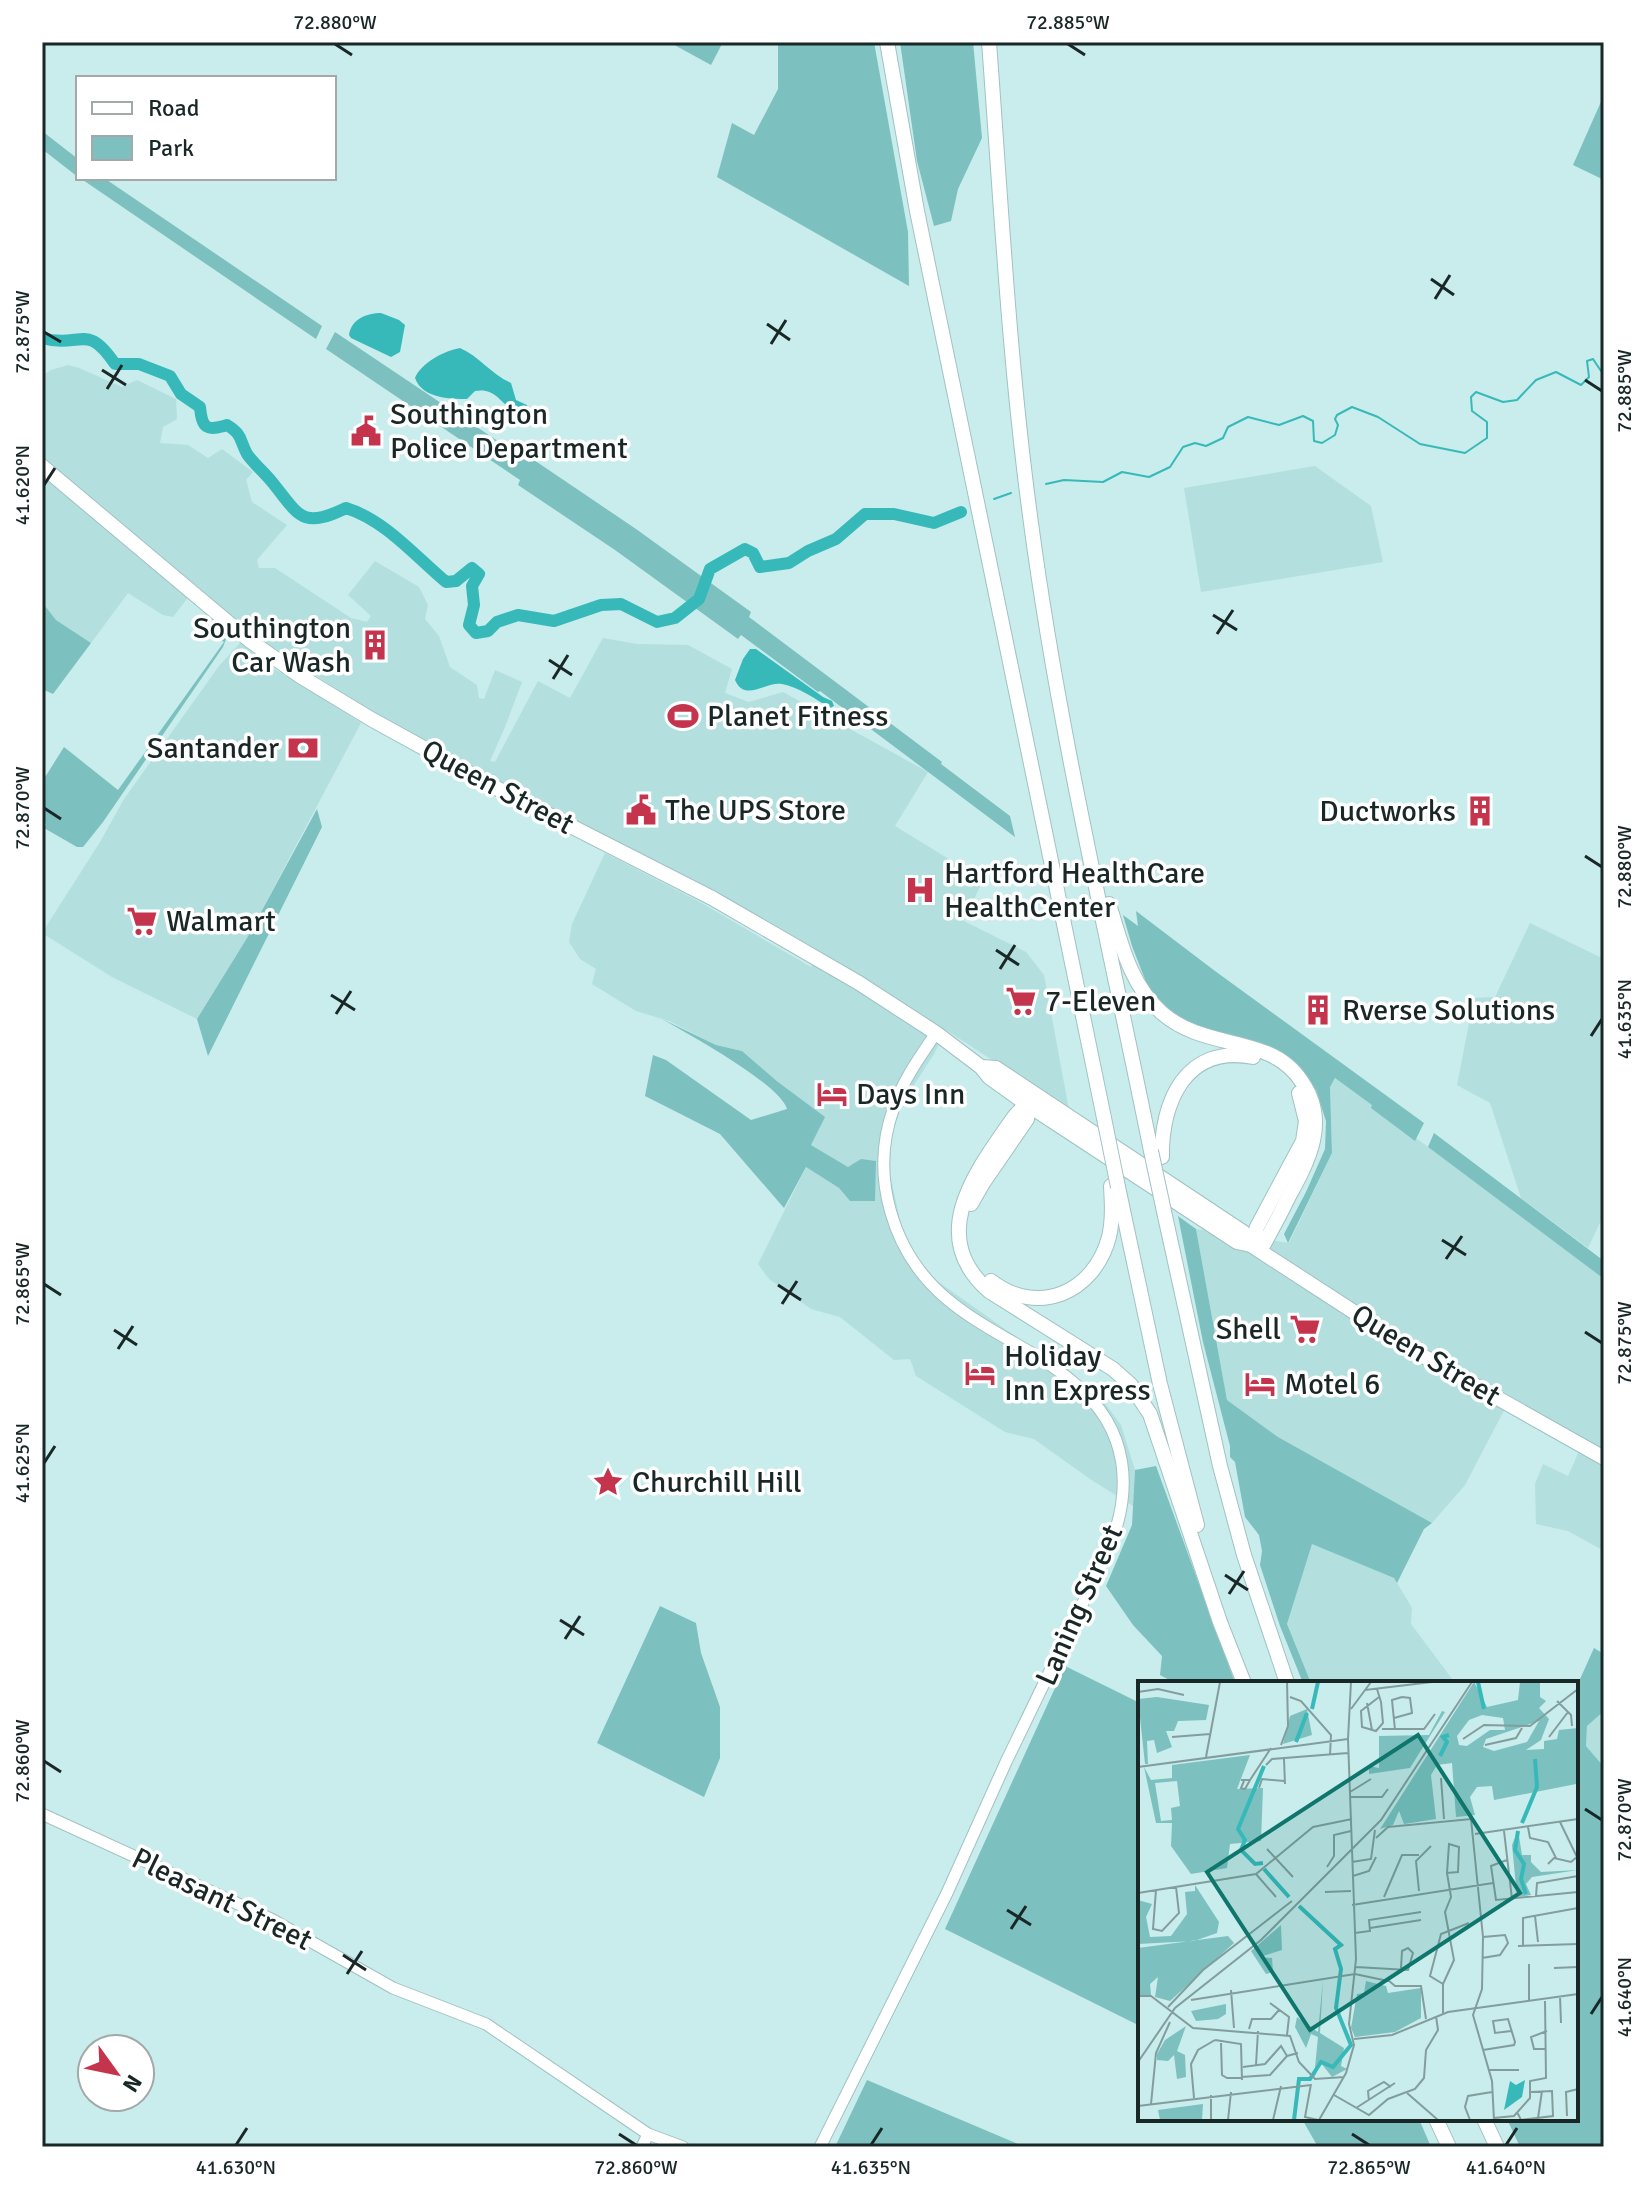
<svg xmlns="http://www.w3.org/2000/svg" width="1646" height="2189" viewBox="0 0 1646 2189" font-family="Signika,sans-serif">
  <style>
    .built { fill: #b4dfdf }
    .green { fill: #7cc0c0 }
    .water { fill: #37b9ba }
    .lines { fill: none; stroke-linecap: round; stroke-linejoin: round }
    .stream { stroke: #37b9ba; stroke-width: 2 }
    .river { stroke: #37b9ba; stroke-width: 12 }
    .secondary-casing { stroke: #a0c2c2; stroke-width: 13 }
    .highway-casing { stroke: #a0c2c2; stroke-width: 16 }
    .secondary { stroke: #fff; stroke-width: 11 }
    .highway { stroke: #fff; stroke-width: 14 }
    .highway-bridge-casing { stroke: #a0c2c2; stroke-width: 16; stroke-linecap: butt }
    .highway-bridge { stroke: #fff; stroke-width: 14 }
    .ticks { fill: none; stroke: #1a2727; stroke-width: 3 }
    .labels { text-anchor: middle; stroke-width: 7; stroke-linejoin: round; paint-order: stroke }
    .poi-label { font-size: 30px; fill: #1a2727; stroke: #fff; text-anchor: start }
    .street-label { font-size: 30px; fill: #1a2727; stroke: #fff }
    .inset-river { fill: none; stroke: #37b9ba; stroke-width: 4 }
    .inset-road { fill: none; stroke: #839d9d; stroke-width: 2 }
    .view { fill: #0f766e; fill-opacity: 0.15; stroke: #0f766e; stroke-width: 4 }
    .inset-edge { fill: none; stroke: #1a2727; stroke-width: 4 }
    .neatline { fill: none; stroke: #1a2727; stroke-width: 3 }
    .ticks-label { font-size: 20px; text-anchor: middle; fill: #1a2727 }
  </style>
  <rect width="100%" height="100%" fill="#c9ecec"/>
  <!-- built -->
  <g class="built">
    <polygon points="68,365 79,368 122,387 137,380 176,399 177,419 163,427 160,443 188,445 208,458 222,449 253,472 246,480 252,502 287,525 257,560 259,568 275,568 351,618 367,622 371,616 348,595 375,561 419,587 428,605 425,619 439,636 450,667 477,685 479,698 484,699 495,670 522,682 505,727 490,761 495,762 538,681 570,698 603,638 637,644 688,645 732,669 725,693 749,702 783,692 928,772 895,826 983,880 964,921 1026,952 1044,975 1069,1110 946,1030 934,1054 903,1102 891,1137 890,1175 900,1220 910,1250 937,1281 1060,1368 1104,1402 1121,1425 1135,1470 1133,1506 1090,1479 1034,1439 1005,1432 916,1376 910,1359 894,1360 840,1317 811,1309 769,1279 758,1264 806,1167 839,1188 850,1201 855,1164 848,1167 811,1145 824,1117 778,1082 742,1051 716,1045 669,1021 636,1011 592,984 596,969 580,959 569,942 572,924 605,853 698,901 811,967 817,952 393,726 259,638 42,460 42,376 51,370"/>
    <polygon points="1315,466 1371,506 1383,562 1201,592 1184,488"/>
    <polygon points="42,471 189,596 173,617 163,615 128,593 91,643 56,620 42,602"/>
    <polygon points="240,643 270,667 293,679 361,723 247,938 197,1019 112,977 42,933 100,842 124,799 219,666"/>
    <polygon points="1530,923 1604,959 1604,1214 1588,1248 1521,1198 1490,1103 1457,1085 1474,998 1495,997"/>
    <polygon points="1335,1078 1373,1105 1372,1107 1415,1140 1416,1138 1604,1279 1604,1551 1568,1531 1536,1524 1535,1484 1543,1464 1568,1476 1584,1440 1510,1399 1465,1485 1432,1523 1278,1437 1227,1400 1196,1229 1289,1243 1332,1153 1330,1087"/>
    <polygon points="1312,1543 1394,1578 1412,1608 1411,1624 1455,1683 1311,1683 1287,1624"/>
    <polygon points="1604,1711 1604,1767 1586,1746 1587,1726"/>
  </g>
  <!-- green -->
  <g class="green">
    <polygon points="669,42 723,42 711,65"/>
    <polygon points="778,42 874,42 908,232 909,286 717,177 732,123 754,135 778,89"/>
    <polygon points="900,42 973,42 982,138 958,189 951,221 934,226 917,161"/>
    <polygon points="1604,95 1604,180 1573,165"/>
    <polygon points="42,131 78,159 78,177 42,149"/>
    <polygon points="80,178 104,178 322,326 316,339"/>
    <polygon points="335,332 529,462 531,458 636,529 751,612 749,617 942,762 941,764 1010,816 1015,837 820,691 818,692 741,635 738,639 615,550 518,485 520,480 326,349"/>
    <polygon points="42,602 56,620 91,643 53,694 42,689"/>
    <polygon points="202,615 226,639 223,647 103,822 83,847 77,847 44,828 46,824 42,820 42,782 64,747 118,790 224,642 198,623"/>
    <polygon points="317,809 322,827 208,1056 197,1019 247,938"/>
    <polygon points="1136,911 1215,971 1424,1123 1415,1141 1371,1108 1372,1105 1335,1078 1330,1087 1332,1153 1288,1243 1284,1234 1306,1192 1325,1149 1326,1121 1316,1090 1297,1068 1209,1032 1169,1012 1148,987 1132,946 1123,915 1138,926"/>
    <path d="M662 1019 716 1045 742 1051 778 1082 825 1117 811 1145 848 1167 861 1159 876 1161 875 1201H850L839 1188 806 1167 784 1208 720 1134 645 1096 653 1055 666 1060 751 1120 787 1109C780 1084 688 1034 662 1019Z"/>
    <polygon points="1434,1133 1604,1261 1604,1279 1428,1147"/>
    <polygon points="1178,1216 1196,1229 1227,1400 1278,1437 1432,1523 1424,1529 1397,1583 1394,1578 1312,1544 1287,1624 1311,1683 1303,1683 1280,1626 1260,1565 1262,1551 1259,1535 1245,1517 1235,1462 1230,1457 1230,1446 1203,1342"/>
    <polygon points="1156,1466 1235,1683 1175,1683 1160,1675 1162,1656 1133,1625 1106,1586 1132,1525 1135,1470"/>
    <polygon points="660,1606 696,1623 701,1653 720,1707 720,1758 704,1797 597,1743"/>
    <polygon points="1594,1648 1604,1654 1604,1711 1587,1726 1586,1746 1604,1767 1604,2147 1520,2147 1507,2119 1576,2119 1576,1688"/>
    <polygon points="1065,1666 1140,1703 1140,2026 945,1929"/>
    <polygon points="867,2080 1025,2147 835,2147"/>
    <polygon points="1302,2119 1419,2119 1431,2147 1318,2147"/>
  </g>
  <!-- water -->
  <g class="water">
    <path d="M381 313 399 320 405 325 400 352 391 357 351 338 349 335C351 319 367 313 381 313Z"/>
    <path d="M460 348C479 356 492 375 511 383L516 400 527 405 529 413 527 416C504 415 501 386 475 391L467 399C449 399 422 398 415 378 421 363 444 351 460 348Z"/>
    <path d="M750 649H756L823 697 832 701 834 706 830 708C816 699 798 687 782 684 766 681 745 703 735 680L743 659Z"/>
  </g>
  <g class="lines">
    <!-- stream -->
    <g class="stream">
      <polyline points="1046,484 1064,480 1103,482 1122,472 1149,477 1170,467 1183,447 1195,443 1206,446 1223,438 1228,427 1248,417 1279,425 1303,416 1313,421 1314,441 1322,443 1335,435 1338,425 1335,419 1337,415 1352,407 1378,417 1420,444 1465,453 1487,438 1487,422 1472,411 1471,397 1476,392 1503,402 1517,400 1536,380 1556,372 1581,385 1589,377 1587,361 1593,359 1601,371 1604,372"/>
      <polyline points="994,499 1011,493"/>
    </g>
    <!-- river -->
    <path class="river" d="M42 338C82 349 86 321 115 364H139L170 376 181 394 200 407C202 429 207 431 227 425 243 435 239 439 247 454 254 464 264 472 272 482 299 515 301 530 346 508 385 520 415 556 446 582L456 581 472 568 479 574 472 586 474 605 469 625 476 633 488 631 497 622 518 615 554 621 601 605 621 604 657 622 675 618 699 599 710 569 745 549 753 553 760 567 789 563 808 551 836 539 865 514H894L934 523 961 512"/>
    <!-- secondary casing -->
    <g class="secondary-casing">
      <g id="secondary">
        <polyline points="42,1814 271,1919 393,1988 486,2024 648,2134 683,2147"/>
        <polyline points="642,2147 648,2134"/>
        <path d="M820 2147 947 1893 1006 1762 1107 1553C1134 1491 1130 1429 1074 1383 1036 1350 986 1332 947 1299 892 1253 869 1175 894 1107 903 1080 920 1057 936 1033"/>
      </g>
    </g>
    <!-- highway casing -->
    <g class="highway-casing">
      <g id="highway">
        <polyline points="887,42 917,211 1104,1118"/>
        <path d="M989 42C1001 202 1009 363 1031 523 1059 734 1109 942 1151 1151"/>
        <polyline points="42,466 249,640 300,676 371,719 500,790 712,898 859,983 936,1033 981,1067 989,1077 1028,1105 1237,1242 1251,1245 1260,1251 1414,1351 1604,1458"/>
        <path d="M1109 904C1121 943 1130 985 1162 1013 1192 1039 1229 1039 1264 1052 1280 1058 1293 1068 1302 1082 1329 1121 1309 1160 1289 1196 1280 1215 1270 1233 1260 1251"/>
        <polyline points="981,1067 996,1068 1243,1232 1251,1245"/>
        <path d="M1035 1095C1028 1105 1021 1108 1014 1117 977 1170 925 1235 989 1291L1113 1369 1130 1384 1150 1414 1220 1622 1244 1683"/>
        <path d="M1162 1157C1161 1102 1186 1044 1253 1057"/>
        <polyline points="1118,1187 1160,1384 1197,1525"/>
        <polyline points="971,1204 983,1183 1027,1119 1028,1105"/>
        <polyline points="1165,1216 1220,1466 1244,1555 1287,1683"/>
        <polyline points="1251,1245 1257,1227 1303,1141 1306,1121 1299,1093"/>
        <path d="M991 1281C1038 1317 1094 1293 1109 1237 1113 1220 1112 1203 1111 1186"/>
        <polyline points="1436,2119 1449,2147"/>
        <polyline points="1484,2119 1497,2147"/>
      </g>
    </g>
    <!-- secondary -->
    <use href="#secondary" class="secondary"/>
    <!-- highway -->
    <use href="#highway" class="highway"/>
    <!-- highway-bridge casing -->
    <g class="highway-bridge-casing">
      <g id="highway-bridge">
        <polyline points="1104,1118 1118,1187"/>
        <polyline points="1151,1151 1165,1216"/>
      </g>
    </g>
    <!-- highway-bridge -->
    <use href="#highway-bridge" class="highway-bridge"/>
  </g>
  <!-- ticks -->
  <path class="ticks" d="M335 44 352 55M1068 44 1085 55M1431 279 1454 295M1435 299 1450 275M767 324 790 340M44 332 61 342M771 344 786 320M102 370 126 385M1585 380 1602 391M107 389 122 365M44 485 55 468M1213 615 1237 630M1217 634 1233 610M549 660 572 675M553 679 568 655M44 808 61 819M1585 856 1602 867M996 950 1019 965M1000 969 1015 945M331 995 355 1010M336 1014 351 991M1591 1036 1602 1019M1442 1240 1466 1255M1446 1259 1462 1236M44 1284 61 1295M778 1285 801 1300M782 1304 797 1281M114 1330 137 1345M1585 1332 1602 1343M118 1349 133 1326M44 1463 55 1446M1225 1575 1248 1590M1229 1594 1244 1571M560 1620 584 1635M565 1639 580 1616M44 1761 61 1772M1585 1809 1602 1820M1007 1910 1031 1925M1011 1929 1026 1906M343 1955 366 1970M347 1974 362 1951M1591 2014 1602 1997M619 2134 636 2145M1352 2134 1369 2145M236 2145 247 2128M871 2145 882 2128M1506 2145 1517 2128"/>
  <!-- icons -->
  <defs>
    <g id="civic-bare" transform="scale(2.4)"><path d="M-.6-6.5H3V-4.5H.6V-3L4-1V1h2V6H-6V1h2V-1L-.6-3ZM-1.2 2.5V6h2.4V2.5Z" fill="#c4344d" stroke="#fff" stroke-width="2.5" paint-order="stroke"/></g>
    <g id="building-bare" transform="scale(2.4)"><path d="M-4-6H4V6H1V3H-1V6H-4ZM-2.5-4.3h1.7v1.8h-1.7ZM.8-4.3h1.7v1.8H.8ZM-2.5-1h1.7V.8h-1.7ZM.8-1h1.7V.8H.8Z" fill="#c4344d" stroke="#fff" stroke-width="2.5" paint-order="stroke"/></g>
    <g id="stadium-bare" transform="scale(2.4)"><path d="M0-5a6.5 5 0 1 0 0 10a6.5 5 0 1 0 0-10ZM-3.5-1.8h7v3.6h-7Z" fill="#c4344d" stroke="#fff" stroke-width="2.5" paint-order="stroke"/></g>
    <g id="bank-bare" transform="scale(2.4)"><path d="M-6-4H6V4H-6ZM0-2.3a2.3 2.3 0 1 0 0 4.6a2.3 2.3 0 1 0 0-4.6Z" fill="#c4344d" stroke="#fff" stroke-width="2.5" paint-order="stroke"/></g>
    <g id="hospital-bare" transform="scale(2.4)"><path d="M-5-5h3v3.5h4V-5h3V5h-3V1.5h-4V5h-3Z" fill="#c4344d" stroke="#fff" stroke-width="2.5" paint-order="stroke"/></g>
    <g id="supermarket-bare" transform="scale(2.4)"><path d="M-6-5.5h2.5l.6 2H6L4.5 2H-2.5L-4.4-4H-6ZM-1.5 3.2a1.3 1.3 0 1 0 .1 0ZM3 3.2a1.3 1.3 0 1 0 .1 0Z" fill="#c4344d" stroke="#fff" stroke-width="2.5" paint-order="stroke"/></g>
    <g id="hotel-bare" transform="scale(2.4)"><path d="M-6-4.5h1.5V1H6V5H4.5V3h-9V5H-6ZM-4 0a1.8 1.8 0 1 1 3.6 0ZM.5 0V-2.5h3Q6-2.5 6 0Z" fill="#c4344d" stroke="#fff" stroke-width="2.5" paint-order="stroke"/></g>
    <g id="sight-bare" transform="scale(2.4)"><path d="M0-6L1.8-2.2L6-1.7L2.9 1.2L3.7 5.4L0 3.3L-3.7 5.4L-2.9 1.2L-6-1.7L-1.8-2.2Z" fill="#c4344d" stroke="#fff" stroke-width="2.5" paint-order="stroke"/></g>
  </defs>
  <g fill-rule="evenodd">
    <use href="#civic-bare" x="366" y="431"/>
    <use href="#building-bare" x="375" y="645"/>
    <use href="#stadium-bare" x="683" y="716"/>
    <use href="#bank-bare" x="303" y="748"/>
    <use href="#civic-bare" x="641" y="810"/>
    <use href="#building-bare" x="1480" y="811"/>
    <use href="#hospital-bare" x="920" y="890"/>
    <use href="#supermarket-bare" x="142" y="921"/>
    <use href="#supermarket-bare" x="1021" y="1001"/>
    <use href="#building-bare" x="1318" y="1010"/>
    <use href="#hotel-bare" x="832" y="1094"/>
    <use href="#supermarket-bare" x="1305" y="1329"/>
    <use href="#hotel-bare" x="980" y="1373"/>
    <use href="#hotel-bare" x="1260" y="1384"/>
    <use href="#sight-bare" x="608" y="1482"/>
  </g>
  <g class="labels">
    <!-- poi labels -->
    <g class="poi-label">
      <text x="390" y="424">Southington<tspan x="390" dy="34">Police Department</tspan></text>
      <text x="351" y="638" text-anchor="end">Southington<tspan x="351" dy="34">Car Wash</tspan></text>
      <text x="707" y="726">Planet Fitness</text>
      <text x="279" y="758" text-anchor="end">Santander</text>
      <text x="665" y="820">The UPS Store</text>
      <text x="1456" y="821" text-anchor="end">Ductworks</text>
      <text x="944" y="883">Hartford HealthCare<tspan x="944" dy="34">HealthCenter</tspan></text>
      <text x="166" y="931">Walmart</text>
      <text x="1045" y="1011">7-Eleven</text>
      <text x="1342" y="1020">Rverse Solutions</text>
      <text x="856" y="1104">Days Inn</text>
      <text x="1281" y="1339" text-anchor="end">Shell</text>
      <text x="1004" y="1366">Holiday<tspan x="1004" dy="34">Inn Express</tspan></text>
      <text x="1284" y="1394">Motel 6</text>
      <text x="632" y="1492">Churchill Hill</text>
    </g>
    <!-- street labels -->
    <g class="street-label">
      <text transform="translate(498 787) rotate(28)" y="10">Queen Street</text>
      <text transform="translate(1426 1355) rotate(31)" y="10">Queen Street</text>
      <text transform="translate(1079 1605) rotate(-66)" y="10">Laning Street</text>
      <text transform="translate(222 1899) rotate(26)" y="10">Pleasant Street</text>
    </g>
  </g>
  <!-- overview -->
  <g transform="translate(1138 1681)">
    <rect width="440" height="440" fill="#c9ecec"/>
    <path d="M336 1 349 26 380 19 382 1H402V16L408 20 401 27 411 38 403 59 388 69 406 68V60L419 58 421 49 440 47 438 103 356 119 354 105 339 106 332 116 337 134 318 136 314 82 299 84 293 94 298 138 266 143 261 130 255 144 242 148ZM344 34 365 37 367 49H352L329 65 321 64 319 55 331 39ZM401 40 389 61 356 70 345 66 348 58ZM19 16 71 24 68 39 40 40 36 50H28L34 66 19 72 16 59 9 60 10 83H7L0 18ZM169 28 174 54 145 63 152 35ZM304 30 307 31 272 87 231 93V85L241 87V55L291 54ZM112 74 99 108 125 107 123 160 92 163 89 187 53 193 33 165 34 142H18L6 86 13 99 34 97V84ZM39 100 42 125 33 127 34 139 23 140 17 102ZM380 149 384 174H393V181L403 191 440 189 394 196 388 203 393 214 379 216 374 164ZM57 204 81 241 79 252 56 260 0 263V219L14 223 8 236 12 256 33 255 49 233 47 211 57 210ZM143 244 144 269 122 276 134 277 135 291 128 293 113 270ZM90 255 96 262 32 320 17 316 20 296 12 303 13 314H0V267ZM185 298 182 352 206 367 203 385 209 388 194 396 183 382 176 397 180 356 173 353 168 367 157 346 159 336 180 351ZM228 300 248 305 250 312 283 307V337L257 351 217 356 213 347 219 313 226 312ZM88 323V333L80 338 58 340 53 330ZM48 345 39 370 47 374 48 396 39 398 36 374 30 380 19 379V373L27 359ZM65 423 64 439H22L20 429Z" fill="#7cc0c0" fill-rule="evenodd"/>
    <path d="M387 399 384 416 366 429 372 400 378 404Z" fill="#37b9ba"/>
    <path class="inset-river" d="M340 1 346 28M174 28 180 1M158 61 169 32M302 75 309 61 305 56 311 54M384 142 399 106 397 78M380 150 377 169 386 183 383 198 388 213M125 182 117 183 103 169 107 159 100 148 126 85M126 188 151 216M156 439 161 398H172L183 381 195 386 213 364 198 327 203 288 197 268 203 264 161 225"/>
    <path class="inset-road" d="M239 8 243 21 245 42 238 50 224 46 223 30 241 16M227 9 294 1M0 11 20 8 46 14M152 16 163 20 193 54 192 74M419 20 433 34 434 45M229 22 234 49M213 28 233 1M256 37 274 32 272 17 264 16M244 48H286L297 33M257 49 254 19 264 16M34 56 72 53M411 56 430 31M325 58 346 44 392 45 440 8M143 64 150 45 149 1M347 64 378 57 384 47M68 76 82 1M146 78 147 103M128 84 134 78 210 72M0 86 210 58M303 97 306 138M103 99H112L107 108 103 107 106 100M112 99 133 67M121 107 124 98 146 100M212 111 233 98M213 116H244L250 108M390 146 392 157 410 161 418 177M366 150 374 218M337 153 440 138M238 157 250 146 333 138 345 256 344 308 335 334 354 400 356 439M311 163 321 166 320 191 309 192ZM129 168 155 196M369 179 353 185 358 219 440 211M214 181 233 178 237 149M410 183 416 177 433 181 439 176 422 141M189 186 196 175V154L213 150M118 193 138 216M215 195 231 190 238 176M18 209 15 248 24 250 41 232 38 206M281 210 278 180 293 165M187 211 213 210M0 212 118 193 175 146 214 138M398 215 399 202 440 195M246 216 264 174H281M214 224 355 202M397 235 400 261M232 247 283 239M217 252 232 250 231 239 283 231M385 264V237L440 227M380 265 440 263M344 277 362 274 370 262 367 254 345 256M218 286 270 289 275 272 270 267 264 270 263 287M416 287 440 286M250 299 257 305H283L288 338M305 303 292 295 303 253 331 242M93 309 96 347M0 315H13L55 347 152 355 161 381 177 398 206 396M422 315 423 342M53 319 217 293 250 300M391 321V283M132 322 151 336 149 354M30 326 65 289 154 220M305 332V303L316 279 307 231 313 216 309 192M111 348 114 338H133L141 329M216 358 254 354 310 331 440 313M77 359 103 363 104 399M83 362 84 394 89 397 132 394 149 375 160 372M407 368H396L393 356 409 350M345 369 376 364 377 361 370 338 355 340 357 352 373 350M440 378V406M0 381 37 327 123 259 243 139 334 1M118 384 120 350M105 386 127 383 143 365 149 375M351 389H381M173 403 167 436 180 439M269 412 300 439M73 414V439M196 414 231 434 250 418 277 408 286 397 288 369 300 349 298 335M56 417 53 383 60 369 77 359M231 420 230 410 246 401 253 406M13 423 18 372 32 341M0 425 173 404M218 427 257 402M379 431 383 439 415 435 414 410 393 411M429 435 428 411 440 408M356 437 376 435 392 417V400L408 397 407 320M400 437 404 410M90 439 93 411M135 439 143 405M181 439 208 392 216 364 211 343 218 278 210 58 213 1M332 439 327 426 330 415 354 411"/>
    <path class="view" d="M280 54 382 212 172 349 69 191Z"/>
    <rect width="440" height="440" class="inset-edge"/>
  </g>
  <!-- border -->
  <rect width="1646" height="2189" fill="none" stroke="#ffffff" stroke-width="88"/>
  <!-- legend -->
  <rect x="76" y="76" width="260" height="104" fill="#ffffff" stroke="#a3a9a9" stroke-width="2"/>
  <rect x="92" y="102" width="40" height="12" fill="#ffffff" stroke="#a3a9a9" stroke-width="2"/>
  <text x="148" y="116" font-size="24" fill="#1a2727">Road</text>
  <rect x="92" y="136" width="40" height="24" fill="#7cc0c0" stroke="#a3a9a9" stroke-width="2"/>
  <text x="148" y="156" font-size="24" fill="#1a2727">Park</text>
  <!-- north arrow -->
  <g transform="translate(116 2073) rotate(123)"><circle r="38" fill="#ffffff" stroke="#a3a9a9" stroke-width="2"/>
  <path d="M0-6L14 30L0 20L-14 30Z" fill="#c4344d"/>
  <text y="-12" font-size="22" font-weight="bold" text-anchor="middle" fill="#1a2727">N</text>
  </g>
  <rect x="44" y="44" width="1558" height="2101" class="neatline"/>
  <g class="ticks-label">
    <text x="335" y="29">72.880°W</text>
    <text x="1068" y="29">72.885°W</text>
    <text transform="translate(22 332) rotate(-90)" y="7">72.875°W</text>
    <text transform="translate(1624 391) rotate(-90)" y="7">72.885°W</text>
    <text transform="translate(22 485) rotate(-90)" y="7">41.620°N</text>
    <text transform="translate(22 808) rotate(-90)" y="7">72.870°W</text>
    <text transform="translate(1624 867) rotate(-90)" y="7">72.880°W</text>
    <text transform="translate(1624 1019) rotate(-90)" y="7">41.635°N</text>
    <text transform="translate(22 1284) rotate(-90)" y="7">72.865°W</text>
    <text transform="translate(1624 1343) rotate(-90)" y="7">72.875°W</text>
    <text transform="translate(22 1463) rotate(-90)" y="7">41.625°N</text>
    <text transform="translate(22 1761) rotate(-90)" y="7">72.860°W</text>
    <text transform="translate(1624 1820) rotate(-90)" y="7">72.870°W</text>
    <text transform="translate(1624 1997) rotate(-90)" y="7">41.640°N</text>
    <text x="236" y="2174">41.630°N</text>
    <text x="636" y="2174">72.860°W</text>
    <text x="871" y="2174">41.635°N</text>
    <text x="1369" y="2174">72.865°W</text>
    <text x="1506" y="2174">41.640°N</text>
  </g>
</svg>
